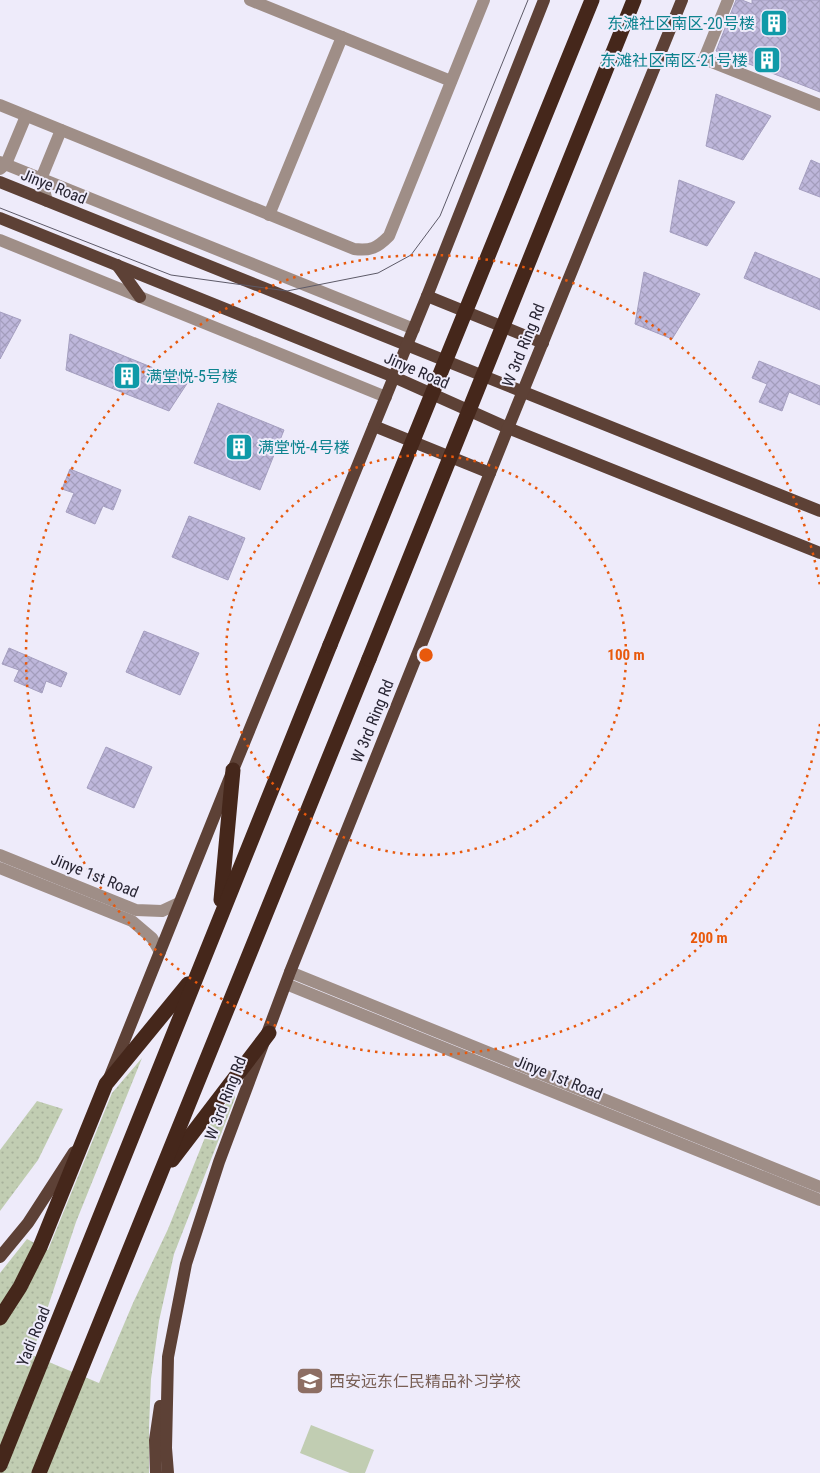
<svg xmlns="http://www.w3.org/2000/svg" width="820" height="1473" viewBox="0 0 820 1473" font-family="'Roboto Condensed','Noto Sans SC',sans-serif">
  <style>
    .grass { fill: url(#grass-dots) }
    .park { fill: #c1cdb2 }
    .building { fill: url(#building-cross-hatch); stroke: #a49ebf }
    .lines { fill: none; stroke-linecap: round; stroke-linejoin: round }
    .minor { stroke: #9f8e87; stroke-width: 12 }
    .major { stroke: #5d4136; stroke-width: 12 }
    .highway { stroke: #45271b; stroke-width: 15 }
    .tram { stroke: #5d5a68; stroke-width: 1 }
    .highway-bridge { stroke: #45271b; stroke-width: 15 }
    .ring { fill: none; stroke: #e8590c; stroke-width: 2.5; stroke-dasharray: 2.5 5 }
    .labels { text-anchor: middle; stroke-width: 4; stroke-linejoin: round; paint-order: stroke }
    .culture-label { font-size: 16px; fill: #0d838f; stroke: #eeebfa; text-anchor: end }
    .street-label { font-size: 16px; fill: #272432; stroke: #eeebfa }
    .education-label { font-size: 16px; fill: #785e54; stroke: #eeebfa; text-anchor: start }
    .centre { fill: #e8590c; stroke: #eeebfa; stroke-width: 2.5 }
    .ring-label { font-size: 15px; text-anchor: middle; font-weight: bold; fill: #e8590c; stroke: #eeebfa; stroke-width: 4; stroke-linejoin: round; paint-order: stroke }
  </style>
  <defs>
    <pattern id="grass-dots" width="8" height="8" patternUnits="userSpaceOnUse" patternTransform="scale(1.25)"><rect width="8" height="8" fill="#c1cdb2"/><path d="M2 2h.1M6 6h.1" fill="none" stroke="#a6b09a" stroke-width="1.8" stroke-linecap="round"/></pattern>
    <pattern id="building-cross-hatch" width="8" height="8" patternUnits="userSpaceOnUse" patternTransform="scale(1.25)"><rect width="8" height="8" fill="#beb7db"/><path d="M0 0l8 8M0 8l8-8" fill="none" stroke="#a39dbc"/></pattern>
  </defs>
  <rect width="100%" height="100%" fill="#eeebfa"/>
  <!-- grass -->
  <g class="grass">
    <polygon points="142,1058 76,1222 32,1355 99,1383 133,1303 168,1229 210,1125 234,1093 235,1098 174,1254 159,1321 151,1379 149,1427 149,1473 0,1473 0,1273 27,1239 48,1250 112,1093"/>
    <polygon points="37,1101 63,1109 38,1160 0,1211 0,1150"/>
  </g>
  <!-- park -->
  <polygon class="park" points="311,1425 374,1450 365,1473 350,1473 300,1453"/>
  <!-- building -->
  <g class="building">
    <polygon points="736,0 742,0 752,4 752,0 820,0 820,92 716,51"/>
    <polygon points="716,94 771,116 743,160 706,146"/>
    <polygon points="811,160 820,164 820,197 799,189"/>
    <polygon points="679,180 735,202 707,246 670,232"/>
    <polygon points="755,252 820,279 820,310 744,278"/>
    <polygon points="644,272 700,294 672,339 635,324"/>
    <polygon points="0,312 21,320 0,359"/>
    <polygon points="70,334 188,382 169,411 66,370"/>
    <polygon points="759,361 820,386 820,405 789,392 782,411 759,402 767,384 752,378"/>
    <polygon points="218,403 284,430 260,490 194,463"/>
    <polygon points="70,469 121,490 113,510 103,506 95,524 66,512 74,493 62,489"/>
    <polygon points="189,516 245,538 228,580 172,557"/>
    <polygon points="144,631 199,653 180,695 126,672"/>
    <polygon points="9,648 67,673 61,687 46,681 42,693 14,681 19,670 2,664"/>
    <polygon points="106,747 152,767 134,808 87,788"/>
  </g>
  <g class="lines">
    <!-- minor -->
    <g class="minor">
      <polyline points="250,0 451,81"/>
      <polyline points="728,0 704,59 820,105"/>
      <path d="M0 105 354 249C371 251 377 248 389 236L484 0"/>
      <polyline points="0,162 414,329"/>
      <polyline points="0,169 6,164 26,116"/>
      <polyline points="47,201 41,179 61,130"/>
      <polyline points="269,215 342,37"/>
      <polyline points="0,240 386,397"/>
      <polyline points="0,855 136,910 162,911 179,903"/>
      <polyline points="0,868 132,921 152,938 160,952"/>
      <polyline points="290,972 820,1187"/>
      <polyline points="286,984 820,1200"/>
    </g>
    <!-- major -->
    <g class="major">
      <polyline points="0,182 820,511"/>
      <polyline points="0,218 394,377 508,428 820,553"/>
      <polyline points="117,265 140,297"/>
      <polyline points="427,296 543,343"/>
      <polyline points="374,426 490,473"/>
      <polyline points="110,1076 233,770 427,296 544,0"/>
      <polyline points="0,1257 28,1223 74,1152"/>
      <polyline points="156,1473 155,1440 160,1406"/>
      <polyline points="168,1473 166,1448 168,1357 186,1264 219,1162 290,972 508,428 682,0"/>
    </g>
    <!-- highway -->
    <g class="highway">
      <polyline points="221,900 233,770"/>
      <polyline points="172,1160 269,1033"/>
      <polyline points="0,1318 20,1287 40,1247 106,1084 188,984"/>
      <polyline points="0,1465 330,645"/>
      <polyline points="39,1473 369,659"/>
    </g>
    <!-- tram -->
    <polyline class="tram" points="0,208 171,275 287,291 378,273 411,255 440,216 528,0"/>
    <!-- highway-bridge -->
    <g class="highway-bridge">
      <polyline points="330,645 592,0"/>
      <polyline points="369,659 634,0"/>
    </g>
  </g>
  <!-- distance rings -->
  <g class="ring">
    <circle cx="426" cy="655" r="200"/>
    <path d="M820 724A400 400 0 1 1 820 586"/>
  </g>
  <!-- icons -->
  <defs>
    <g id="building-square" transform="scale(1.4375)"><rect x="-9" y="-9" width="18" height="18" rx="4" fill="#0f9aa8" stroke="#eeebfa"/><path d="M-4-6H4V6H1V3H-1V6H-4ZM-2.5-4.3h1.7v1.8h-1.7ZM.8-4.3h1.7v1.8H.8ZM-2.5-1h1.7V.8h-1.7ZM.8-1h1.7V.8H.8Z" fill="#fff"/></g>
    <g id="school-square" transform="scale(1.4375)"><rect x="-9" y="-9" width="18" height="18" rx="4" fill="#8d6e63" stroke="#eeebfa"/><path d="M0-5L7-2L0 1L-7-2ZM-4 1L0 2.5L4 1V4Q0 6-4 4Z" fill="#fff"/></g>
  </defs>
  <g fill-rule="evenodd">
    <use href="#building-square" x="774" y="23"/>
    <use href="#building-square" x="767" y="60"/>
    <use href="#building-square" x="127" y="376"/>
    <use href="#building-square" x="239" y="447"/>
    <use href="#school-square" x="310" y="1381"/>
  </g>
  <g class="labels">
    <!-- culture labels -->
    <g class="culture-label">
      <text x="755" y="29">东滩社区南区-20号楼</text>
      <text x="748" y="66">东滩社区南区-21号楼</text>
      <text x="146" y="382" text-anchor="start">满堂悦-5号楼</text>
      <text x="258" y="453" text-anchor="start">满堂悦-4号楼</text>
    </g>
    <!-- street labels -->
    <g class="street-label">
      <text transform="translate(54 186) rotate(22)" y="6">Jinye Road</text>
      <text transform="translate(523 345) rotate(-68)" y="6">W 3rd Ring Rd</text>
      <text transform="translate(417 370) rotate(23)" y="6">Jinye Road</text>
      <text transform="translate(372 721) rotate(-68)" y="6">W 3rd Ring Rd</text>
      <text transform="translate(95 875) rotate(22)" y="6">Jinye 1st Road</text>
      <text transform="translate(559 1077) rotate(22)" y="6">Jinye 1st Road</text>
      <text transform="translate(225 1098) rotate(-69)" y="6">W 3rd Ring Rd</text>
      <text transform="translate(33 1336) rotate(-68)" y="6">Yadi Road</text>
    </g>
    <!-- education labels -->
    <g class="education-label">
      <text x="329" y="1387">西安远东仁民精品补习学校</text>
    </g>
  </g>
  <circle cx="426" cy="655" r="8" class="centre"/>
  <g class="ring-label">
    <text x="626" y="660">100 m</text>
    <text x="709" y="943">200 m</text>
  </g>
</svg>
